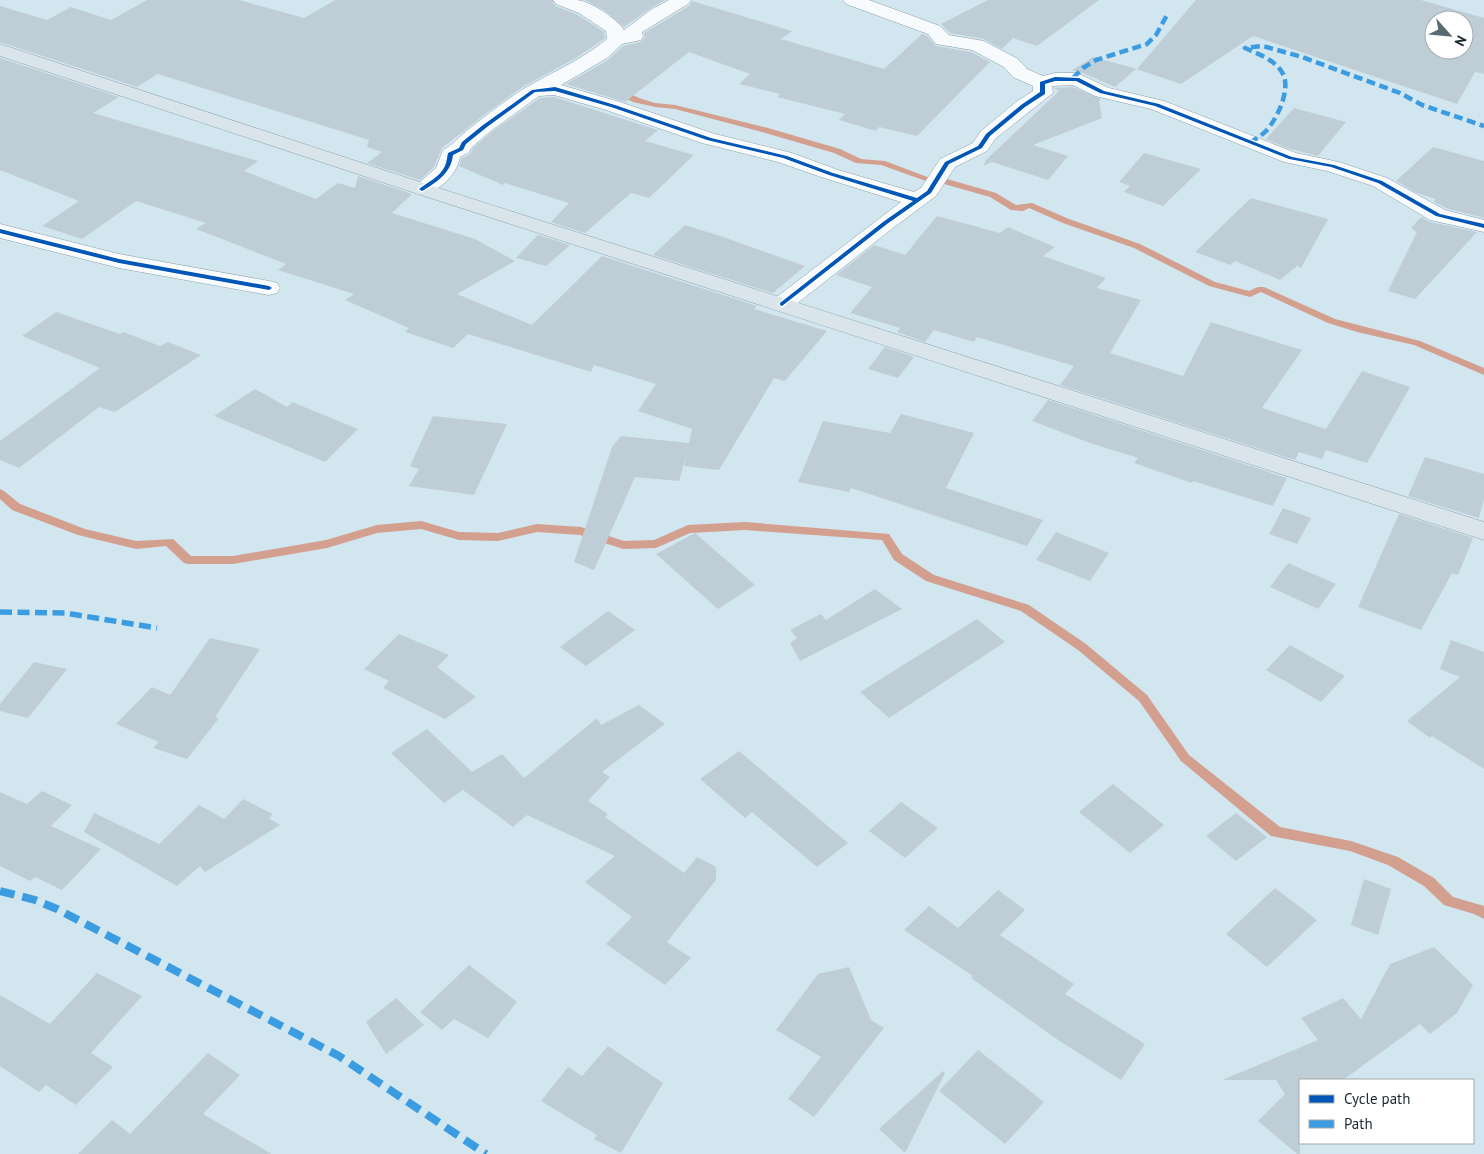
<svg xmlns="http://www.w3.org/2000/svg" width="1484" height="1154" viewBox="0 0 1484 1154" font-family="'PT Sans',sans-serif">
  <style>
    .lines { fill: none; stroke-linecap: round; stroke-linejoin: round }
    .stream { fill: #d39f8e; fill-rule: evenodd }
    .building { fill: #bfced6; fill-rule: evenodd }
    .minor-casing { stroke: #8e9da5; stroke-width: 1 }
    .major-casing { stroke: #8aa3af; stroke-width: 1 }
    .minor { fill: #f8fbfd; fill-rule: evenodd }
    .major { fill: #dae5eb; fill-rule: evenodd }
    .quiet-far2 { stroke: #3b9ce1; stroke-width: 4.5; stroke-dasharray: 9 4.5; stroke-linecap: butt }
    .quiet-far1 { stroke: #3b9ce1; stroke-width: 5.5; stroke-dasharray: 12 5.5; stroke-linecap: butt }
    .quiet { stroke: #3b9ce1; stroke-width: 8; stroke-dasharray: 15 8; stroke-linecap: butt }
    .cycleway-casing { stroke: #fff; stroke-width: 3 }
    .cycleway { fill: #0057b8; fill-rule: evenodd }
  </style>
  <rect width="100%" height="100%" fill="#d2e6f0"/>
  <g class="lines">
    <!-- stream -->
    <g class="stream">
      <polygon points="615,89 621,89 639,98 655,103 675,105 768,128 840,149 861,159 885,161 930,178 926,181 881,165 856,163 834,153 762,132 675,109 655,107 633,102 615,93"/>
      <polygon points="947,179 996,193 1016,205 1032,203 1069,219 1140,244 1215,282 1249,291 1258,287 1264,287 1335,319 1420,341 1484,368 1484,375 1414,345 1357,332 1328,323 1261,292 1250,297 1209,286 1134,248 1063,223 1029,208 1023,211 1011,210 990,197 944,184 944,180"/>
      <polygon points="0,489 4,491 20,504 85,529 136,541 173,539 191,556 233,556 326,540 377,525 421,521 459,532 498,533 537,524 581,527 624,541 654,540 688,525 745,522 889,534 902,554 934,575 1029,605 1086,644 1147,695 1189,755 1280,827 1351,841 1398,857 1434,878 1453,897 1484,906 1484,919 1474,914 1444,905 1424,886 1388,865 1350,851 1271,836 1181,761 1139,701 1078,650 1021,611 926,581 894,560 882,540 745,530 690,533 656,548 623,549 580,535 537,532 498,541 459,540 421,529 377,533 327,548 233,564 188,564 184,563 166,546 136,549 78,535 12,510 0,499"/>
    </g>
  </g>
  <!-- building -->
  <g class="building">
    <polygon points="147,0 239,0 304,18 335,0 551,0 555,6 578,15 604,32 605,38 576,58 524,86 488,112 442,148 434,167 420,180 367,163 382,152 367,147 369,140 158,74 137,87 0,42 0,6 47,20 71,7 111,20"/>
    <polygon points="585,0 665,0 651,8 624,27 604,10"/>
    <polygon points="988,0 1099,0 1037,46 1013,38 1002,49 984,39 950,33 941,24"/>
    <path d="M1196 0H1421L1484 18V74L1475 72 1457 104 1253 36 1181 84 1136 69 1115 87 1078 71H1071L1093 57 1137 69ZM1434 20H1464V50H1434Z"/>
    <polygon points="692,1 792,31 781,39 884,69 922,34 927,36 936,46 971,52 990,62 917,136 879,127 876,131 839,120 845,114 777,97 780,94 739,84 750,74 689,52 625,102 566,84 608,60 623,46 641,42 645,37 644,33 689,6"/>
    <polygon points="0,58 119,97 93,113 258,161 244,171 316,199 338,183 355,188 358,176 412,194 392,213 475,239 515,261 457,294 532,325 602,256 757,306 754,309 827,331 785,381 774,378 719,470 684,466 688,449 679,481 635,477 594,570 574,562 612,447 621,436 689,443 692,429 638,411 656,384 594,365 591,372 468,334 453,348 405,332 409,328 345,300 354,294 278,270 286,264 196,229 206,223 136,201 82,239 42,226 79,201 0,170"/>
    <polygon points="1073,87 1101,99 1099,101 1102,118 1033,145 1068,156 1048,180 992,162 983,166 986,160 1059,91 1054,88"/>
    <polygon points="554,97 658,130 645,141 694,155 649,198 631,193 585,233 551,222 569,203 505,183 503,185 459,166 462,158 469,155 474,147 493,131 540,98"/>
    <polygon points="1294,108 1346,122 1318,156 1287,148 1266,139"/>
    <polygon points="1433,147 1484,161 1484,218 1446,208 1434,202 1436,199 1417,193 1396,181"/>
    <polygon points="1144,153 1201,169 1163,206 1124,192 1130,186 1119,182"/>
    <polygon points="1251,198 1328,219 1301,268 1297,266 1280,280 1235,261 1230,265 1195,252"/>
    <polygon points="937,216 1000,233 1008,227 1055,247 1043,256 1106,278 1097,288 1141,300 1110,353 1183,376 1211,322 1302,350 1262,408 1326,429 1362,371 1410,387 1367,463 1326,450 1322,459 1299,452 1295,460 1060,385 1074,366 977,337 974,342 934,330 925,342 897,332 900,328 850,313 872,287 836,275 874,245 905,255"/>
    <polygon points="1421,217 1430,222 1477,232 1415,299 1388,291 1417,232 1411,228"/>
    <polygon points="685,225 720,236 805,266 773,293 653,255"/>
    <polygon points="538,235 570,245 546,266 516,258"/>
    <polygon points="56,312 120,334 123,332 160,346 168,342 201,355 115,412 99,407 19,468 0,460 0,441 100,368 22,336"/>
    <polygon points="885,347 914,357 898,378 868,369"/>
    <polygon points="255,389 287,407 292,402 358,429 325,462 214,416"/>
    <polygon points="1048,400 1287,478 1273,506 1193,481 1192,483 1134,463 1138,458 1090,443 1032,421"/>
    <polygon points="901,414 974,433 946,488 1043,520 1027,546 851,488 849,492 798,482 823,421 890,433"/>
    <polygon points="433,416 507,424 474,495 409,486 419,469 410,466"/>
    <polygon points="1425,457 1484,474 1484,499 1479,518 1408,496"/>
    <polygon points="1283,508 1311,518 1297,544 1269,534"/>
    <polygon points="1399,514 1473,538 1458,575 1452,573 1421,630 1358,607"/>
    <polygon points="1056,532 1109,553 1090,581 1036,560"/>
    <polygon points="695,533 755,585 718,609 656,554"/>
    <polygon points="1288,563 1336,584 1318,609 1270,587"/>
    <polygon points="875,589 902,609 800,661 790,643 797,638 790,630 821,614 826,620"/>
    <polygon points="608,611 635,630 586,666 560,647"/>
    <polygon points="977,619 1005,642 889,718 860,692"/>
    <polygon points="399,634 449,655 437,667 476,697 445,719 383,688 389,681 364,669"/>
    <polygon points="210,638 260,649 215,717 219,718 187,759 153,748 159,742 116,724 152,687 170,695"/>
    <polygon points="1451,640 1484,652 1484,769 1432,736 1430,738 1407,721 1460,677 1440,669"/>
    <polygon points="1290,645 1345,676 1321,702 1266,670"/>
    <polygon points="34,662 67,669 28,718 0,711 0,704"/>
    <polygon points="639,705 665,724 602,772 610,777 588,801 608,814 605,817 684,873 697,857 716,867 716,880 667,942 691,958 665,985 606,944 632,917 585,882 615,856 527,815 513,827 463,790 444,803 391,753 427,729 472,772 502,754 524,778 597,718 601,725"/>
    <polygon points="739,751 784,789 848,843 817,867 752,812 745,818 700,779"/>
    <polygon points="1113,784 1164,825 1130,853 1079,812"/>
    <polygon points="42,791 72,805 51,826 101,849 62,890 35,877 30,881 0,866 0,792 27,804"/>
    <polygon points="243,799 273,814 269,818 280,825 205,872 200,866 177,886 84,832 94,813 159,844 199,805 224,819"/>
    <polygon points="901,802 938,828 905,858 869,831"/>
    <polygon points="1236,813 1267,837 1236,861 1206,836"/>
    <polygon points="1364,879 1391,889 1378,935 1351,925"/>
    <polygon points="1275,888 1317,920 1267,967 1226,934"/>
    <polygon points="998,890 1025,910 1000,935 1074,984 1065,994 1145,1044 1121,1080 1058,1040 971,978 973,976 904,930 929,906 958,928"/>
    <polygon points="1434,947 1473,985 1457,1013 1430,1034 1420,1024 1343,1080 1300,1080 1300,1154 1297,1154 1258,1121 1285,1094 1276,1080 1222,1080 1318,1040 1301,1018 1343,998 1361,1019 1390,964"/>
    <polygon points="469,965 517,1002 488,1038 454,1019 442,1030 420,1012"/>
    <polygon points="849,967 871,1020 884,1028 814,1117 788,1099 821,1057 776,1030 818,974"/>
    <polygon points="97,973 142,996 91,1053 113,1067 76,1105 46,1085 39,1092 0,1066 0,995 50,1024"/>
    <polygon points="396,998 424,1025 386,1054 366,1022"/>
    <polygon points="608,1046 663,1083 621,1153 594,1139 597,1135 541,1101 568,1067 582,1076"/>
    <polygon points="978,1050 1044,1102 1005,1144 939,1091"/>
    <polygon points="208,1053 240,1075 203,1114 272,1154 78,1154 112,1120 130,1134"/>
    <polygon points="943,1071 945,1073 905,1153 879,1129"/>
  </g>
  <g class="lines">
    <!-- minor casing -->
    <g class="minor-casing">
      <g id="minor">
        <path d="M553 0C561 0 570 0 577 0 592 2 616 18 624 30L652 9 669 0H691L688 4 642 32 643 36 641 40 622 44 607 58 561 85 620 102 715 134 792 153 838 170 914 192 921 188 940 159 973 143 981 131 1016 102 1033 91V86L1013 77 1004 67 972 50 936 44 928 34 846 4 843 0H869L940 26 949 35 984 41 1018 59 1027 69 1043 76 1055 73H1077L1109 88 1164 101 1296 153 1339 162 1387 178 1445 210 1484 220V232L1430 220 1373 186 1327 171 1284 162 1151 109 1095 96 1073 85 1052 86 1053 93 995 139 987 151 955 167 936 196 893 228 790 309 782 311 774 309 771 304 774 299 901 202 824 178 778 162 702 143 606 110 554 95 539 96 492 130 473 146 468 153 460 157C457 176 434 198 415 193L412 189 436 168 443 150C453 145 460 136 469 129 487 115 506 100 525 88 552 72 582 60 607 39L606 31 579 13 556 4Z"/>
        <polygon points="0,224 119,254 269,281 277,283 280,288 277,293 269,295 119,268 0,238"/>
      </g>
    </g>
    <!-- major casing -->
    <g class="major-casing">
      <polygon id="major" points="0,44 429,185 1484,522 1484,540 415,193 0,56"/>
    </g>
    <!-- minor -->
    <use href="#minor" class="minor"/>
    <!-- major -->
    <use href="#major" class="major"/>
    <!-- quiet-far2 -->
    <g class="quiet-far2">
      <polyline points="1073,78 1083,68 1096,60 1147,44 1156,35 1167,15"/>
      <path d="M1250 143C1255 139 1261 136 1266 131 1277 119 1291 90 1283 74 1276 60 1258 54 1245 48L1263 46 1302 57 1400 93 1422 105 1484 126"/>
    </g>
    <!-- quiet-far1 -->
    <polyline class="quiet-far1" points="0,612 65,613 157,628"/>
    <!-- quiet -->
    <polyline class="quiet" points="0,891 35,900 57,909 339,1056 486,1154"/>
    <!-- cycleway casing -->
    <g class="cycleway-casing">
      <g id="cycleway">
        <path d="M1055 77 1079 78 1104 91 1159 104 1292 157 1334 165 1382 181 1440 214 1484 224V228L1436 216 1378 183 1331 167 1289 159 1155 106 1100 93 1076 81H1055L1045 84V94L1025 107 990 136 982 148 949 164 931 193 887 224 782 306 780 305V303L883 222 913 201 829 175 783 158 707 140 611 107 555 91 535 92 487 127 466 144 463 150 453 155C451 173 438 181 424 190L422 191 419 189C428 182 440 177 445 166 447 161 447 157 448 153L459 148 462 142 483 125 532 90 555 87 615 105 711 138 787 156 833 173 917 198 927 191 945 162 978 146 986 134 1021 105 1040 92V82Z"/>
        <polygon points="0,229 119,259 269,286 272,288 269,290 119,263 0,233"/>
      </g>
    </g>
    <!-- cycleway -->
    <use href="#cycleway" class="cycleway"/>
  </g>
  <!-- legend -->
  <rect x="1299" y="1079" width="175" height="65" fill="#ffffff" stroke="#a3a9ac"/>
  <rect x="1309" y="1095" width="25" height="8" fill="#0057b8" stroke="#a3a9ac"/>
  <text x="1344" y="1104" font-size="15" fill="#1a282f">Cycle path</text>
  <rect x="1309" y="1120" width="25" height="8" fill="#3b9ce1" stroke="#a3a9ac"/>
  <text x="1344" y="1129" font-size="15" fill="#1a282f">Path</text>
  <!-- north arrow -->
  <g transform="translate(1449 35) rotate(117)"><circle r="24" fill="#ffffff" stroke="#a3a9ac"/>
  <path d="M0-4L9 19L0 12L-9 19Z" fill="#5a6a73"/>
  <text y="-8" font-size="14" font-weight="bold" text-anchor="middle" fill="#1a282f">N</text>
  </g>
</svg>
